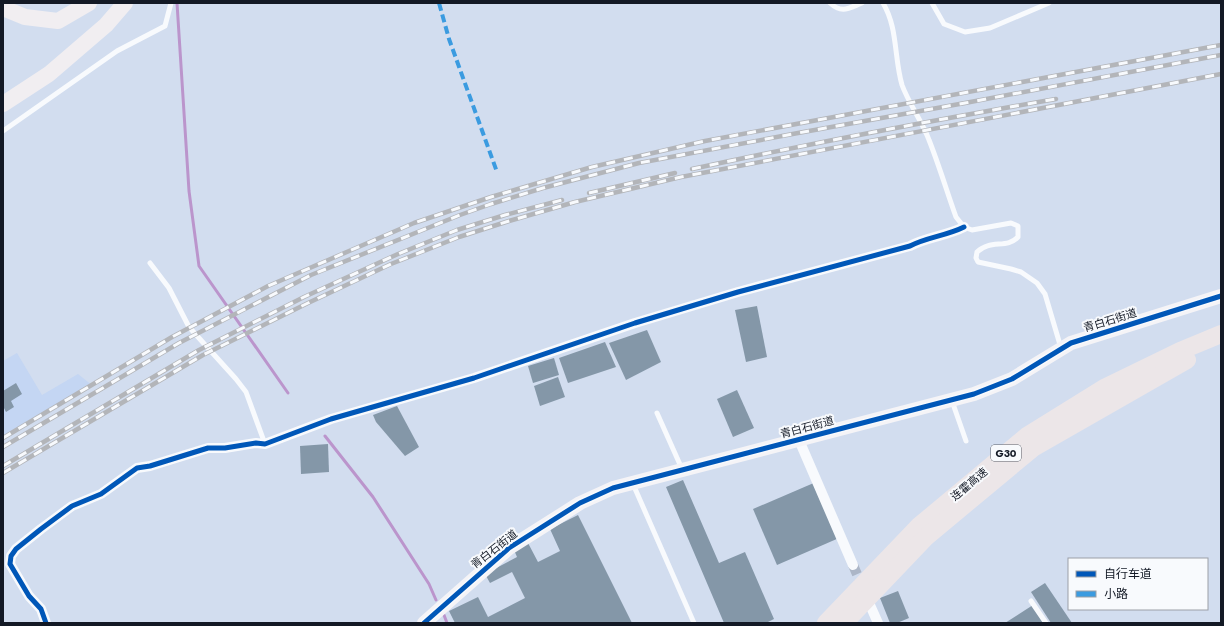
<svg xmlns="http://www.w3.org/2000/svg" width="1224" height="626" viewBox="0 0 1224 626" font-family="Jost,'Noto Sans SC',sans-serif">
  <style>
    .built { fill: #c4d6f3 }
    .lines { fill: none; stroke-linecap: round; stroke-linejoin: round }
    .stream { stroke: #bb95cc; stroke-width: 3 }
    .building { fill: #8497a8 }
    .street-tunnel { stroke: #acb6c7; stroke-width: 10; stroke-dasharray: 10 5; stroke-linecap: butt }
    .lane { stroke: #f8fafd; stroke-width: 5 }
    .street { stroke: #f8fafd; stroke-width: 10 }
    .secondary { stroke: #f5f4f7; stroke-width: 14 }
    .primary { stroke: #f1eef1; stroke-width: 16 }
    .highway { stroke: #ece6e8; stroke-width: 18 }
    .rail-casing { stroke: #b3b5b9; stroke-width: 4.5 }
    .rail { stroke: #f8fafd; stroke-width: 3; stroke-dasharray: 9; stroke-linecap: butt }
    .quiet { stroke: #3b9be0; stroke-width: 4; stroke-dasharray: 8 4; stroke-linecap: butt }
    .cycleway-casing { stroke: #f8fafd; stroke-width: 8 }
    .cycleway { stroke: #0057b8; stroke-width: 5 }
    .labels { text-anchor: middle; stroke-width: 4; stroke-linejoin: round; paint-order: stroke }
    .shield { fill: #f8fafd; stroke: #585c66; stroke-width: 1 }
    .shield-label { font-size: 10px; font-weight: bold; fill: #131925 }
    .street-label { font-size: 11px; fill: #131925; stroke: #f8fafd }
  </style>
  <rect width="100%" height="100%" fill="#d2ddef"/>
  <!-- built -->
  <polygon class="built" points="17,353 42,395 78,374 93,386 3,438 3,361"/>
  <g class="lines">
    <!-- stream -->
    <g class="stream">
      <polyline points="177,3 189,191 199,266 288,393"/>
      <polyline points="325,436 373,497 429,584 436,600"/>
      <polyline points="444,615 447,623"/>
    </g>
  </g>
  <!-- building -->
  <g class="building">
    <polygon points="757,306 767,357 746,362 735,310"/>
    <polygon points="647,330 661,362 626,380 609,343"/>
    <polygon points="605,342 616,367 568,383 559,358"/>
    <polygon points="554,358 559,375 533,383 528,366"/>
    <polygon points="558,377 565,397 540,406 534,386"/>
    <polygon points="16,383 22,394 11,401 14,407 6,412 3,406 3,391"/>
    <polygon points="737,390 754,428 733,437 717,399"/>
    <polygon points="397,406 419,447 405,456 376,422 373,415"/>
    <polygon points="328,444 329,472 301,474 300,446"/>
    <polygon points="683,480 719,563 745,552 774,619 766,623 724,623 666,487"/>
    <polygon points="816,482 839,538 777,565 753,509"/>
    <polygon points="578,515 632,623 455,623 449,611 478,597 488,617 525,598 512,572 490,583 485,574 517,557 514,550 528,543 538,562 560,551 550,529"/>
    <polygon points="1045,583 1072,623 1051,623 1031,592"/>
    <polygon points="898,591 909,618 897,623 890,623 880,598"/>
    <polygon points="1033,605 1044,623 1005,623"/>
  </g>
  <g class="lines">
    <!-- street-tunnel -->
    <polyline class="street-tunnel" points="853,565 863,588"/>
    <!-- lane -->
    <g class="lane">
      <path d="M830 3C842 14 849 8 862 3"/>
      <path d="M883 3C898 28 894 58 902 85 909 104 922 121 929 140 939 165 947 192 956 217L964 227 972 230 1011 223 1018 226V237C1007 249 990 239 977 252L976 258 978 262 1011 269 1021 272 1037 283 1045 294 1061 348"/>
      <polyline points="932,3 944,24 965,32 990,28 1049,3"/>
      <polyline points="3,131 117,51 165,26 171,3"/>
      <polyline points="150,263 169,288 189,327 236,379 246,392 265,444"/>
      <polyline points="952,401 966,441"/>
      <polyline points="657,413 682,469"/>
      <polyline points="633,484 694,623"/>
      <polyline points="1031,601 1046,623"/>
    </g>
    <!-- street -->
    <g class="street">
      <polyline points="799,440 853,565"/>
      <polyline points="870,605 878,623"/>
      <path d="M46 623 41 609 29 596 10 564 11 556 16 549 41 529 72 506 101 494 137 468 150 466 208 448H225L256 443 265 444 331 419 474 378 635 323 738 292 910 246C927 237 946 236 964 227"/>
    </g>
    <!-- secondary -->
    <polyline class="secondary" points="424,623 509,548 580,503 613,488 974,394 1012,379 1071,343 1221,296"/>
    <!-- primary -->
    <g class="primary">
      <polyline points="3,8 25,17 58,21 89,3"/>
      <polyline points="3,104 49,74 106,25 125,3"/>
    </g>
    <!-- highway -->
    <g class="highway">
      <polyline points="826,623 919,526 1027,436 1106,387 1180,351 1221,334"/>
      <polyline points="844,623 926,537 1033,448 1187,360"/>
    </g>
    <!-- rail casing -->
    <g class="rail-casing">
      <g id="rail">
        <path d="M692 169C813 143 934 120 1056 99"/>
        <polyline points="589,193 675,173"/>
        <polyline points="3,438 172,337 268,286 414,223 491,197 592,167 705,141 1221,45"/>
        <polyline points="3,447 179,343 311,275 460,215 491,204 543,188 639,163 798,133 965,103 1221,55"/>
        <polyline points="3,466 199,350 304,297 398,254 457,230 505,215 562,200"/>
        <polyline points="3,473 203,355 308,303 391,264 459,237 509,221 575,202 681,177 1221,74"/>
      </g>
    </g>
    <!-- rail -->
    <use href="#rail" class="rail"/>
    <!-- quiet -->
    <polyline class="quiet" points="439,3 449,39 497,172"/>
    <!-- cycleway casing -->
    <g class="cycleway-casing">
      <g id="cycleway">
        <path d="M46 623 41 609 29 596 10 564 11 556 16 549 41 529 72 506 101 494 137 468 150 466 208 448H225L256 443 265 444 331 419 474 378 635 323 738 292 910 246C927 237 946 236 964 227"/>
        <polyline points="424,623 509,548 580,503 613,488 974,394 1012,379 1071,343 1221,296"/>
      </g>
    </g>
    <!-- cycleway -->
    <use href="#cycleway" class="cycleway"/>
  </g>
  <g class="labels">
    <!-- shield labels -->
    <rect class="shield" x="991" y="445" width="30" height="16" rx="3"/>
    <g class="shield-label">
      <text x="1006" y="457">G30</text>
    </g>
    <!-- street labels -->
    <g class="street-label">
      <text transform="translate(1110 320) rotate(-17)" y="4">青白石街道</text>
      <text transform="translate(807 427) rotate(-15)" y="4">青白石街道</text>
      <text transform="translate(969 484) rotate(-40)" y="4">连霍高速</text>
      <text transform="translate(494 549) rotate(-38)" y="4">青白石街道</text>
    </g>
  </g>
  <!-- border -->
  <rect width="1224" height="626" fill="none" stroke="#131925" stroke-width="8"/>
  <!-- legend -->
  <rect x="1068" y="558" width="140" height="52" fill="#f8fafd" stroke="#9ca0a7"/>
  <rect x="1076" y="571" width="20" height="6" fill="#0057b8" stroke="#9ca0a7"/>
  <text x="1104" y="578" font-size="12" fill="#131925">自行车道</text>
  <rect x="1076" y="591" width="20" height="6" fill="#3b9be0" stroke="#9ca0a7"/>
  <text x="1104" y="598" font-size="12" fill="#131925">小路</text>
</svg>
